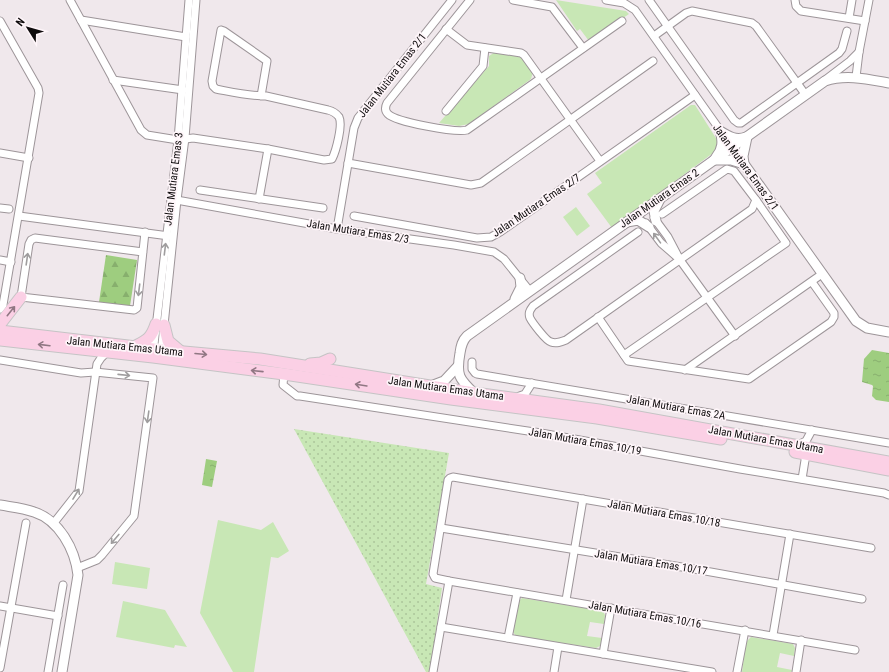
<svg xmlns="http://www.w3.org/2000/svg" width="889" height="672" viewBox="0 0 889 672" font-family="'Roboto Condensed',sans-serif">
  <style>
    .grass { fill: url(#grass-dots) }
    .forest { fill: url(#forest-firs) }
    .park { fill: #c8e7b5 }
    .water { fill: url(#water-ripples) }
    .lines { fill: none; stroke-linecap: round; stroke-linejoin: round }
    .minor-casing { stroke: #9d9599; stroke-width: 9 }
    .tertiary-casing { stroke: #9d9599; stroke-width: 11 }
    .primary-casing { stroke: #c5c4c5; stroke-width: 13 }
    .minor { stroke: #fff; stroke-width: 7 }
    .tertiary { stroke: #fff; stroke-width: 9 }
    .primary { stroke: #fbd0e5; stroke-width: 11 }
    .oneway { stroke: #9f9d9e }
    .oneway2 { stroke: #907783 }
    .labels { text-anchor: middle; stroke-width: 3.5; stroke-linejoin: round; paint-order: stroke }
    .street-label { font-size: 11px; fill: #0e0b0c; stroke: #fef5f9 }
  </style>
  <defs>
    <pattern id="grass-dots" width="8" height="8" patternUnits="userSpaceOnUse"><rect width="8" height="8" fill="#c8e7b5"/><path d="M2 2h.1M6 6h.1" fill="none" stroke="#abc59a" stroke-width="1.8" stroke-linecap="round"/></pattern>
    <pattern id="forest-firs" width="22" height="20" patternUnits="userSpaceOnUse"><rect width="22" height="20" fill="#9ecd7f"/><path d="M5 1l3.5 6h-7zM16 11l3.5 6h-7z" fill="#87af6d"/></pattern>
    <pattern id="water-ripples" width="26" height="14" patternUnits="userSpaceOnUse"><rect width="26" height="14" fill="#9ecd7f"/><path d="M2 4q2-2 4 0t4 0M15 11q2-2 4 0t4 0" fill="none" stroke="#87af6d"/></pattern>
  </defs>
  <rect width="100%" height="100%" fill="#f0e8ec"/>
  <!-- grass -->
  <polygon class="grass" points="294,429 449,453 426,584 442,588 430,672 426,672"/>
  <!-- forest -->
  <polygon class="forest" points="106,255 137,260 130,306 99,302"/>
  <!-- park -->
  <g class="park">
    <polygon points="556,0 626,11 629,14 589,41 580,29 577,31"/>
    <polygon points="495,52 521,57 533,72 531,79 469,124 459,126 439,123 489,66 489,56"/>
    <polygon points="691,105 695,105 719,143 717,150 612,228 587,194 602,183 595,173"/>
    <polygon points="576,207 590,226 577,236 563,217"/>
    <polygon points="218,520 261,530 273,522 289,551 278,558 271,557 254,672 233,672 200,613"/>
    <polygon points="115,562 150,568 147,589 112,584"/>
    <polygon points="522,598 603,611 605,615 604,624 590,622 587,636 602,638 600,646 596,648 516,636 513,632 518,602"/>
    <polygon points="123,601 165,610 187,647 175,645 174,648 116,637"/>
    <polygon points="751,637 793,644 795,648 794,656 780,653 777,667 792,670 791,672 742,672 746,642"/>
  </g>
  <!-- water -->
  <g class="water">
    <polygon points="872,350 889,353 889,402 876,400 872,396 873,386 872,385 862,382 864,359"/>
    <polygon points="206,459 217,461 212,487 202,485"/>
  </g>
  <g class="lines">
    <!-- minor casing -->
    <g class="minor-casing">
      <g id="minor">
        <path d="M70 0 141 130 147 135 178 140 193 138 268 149 324 160 332 159C336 151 343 125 339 117 336 113 332 111 328 110L266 96C249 96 232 92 216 89L213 86 212 81 221 30 224 31 267 61 261 96"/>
        <path d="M470 0 387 103C385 107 385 111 388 114 396 122 456 133 467 130L622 21"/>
        <polyline points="513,0 552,7 583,48"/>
        <polyline points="606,0 624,3 635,10 732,147"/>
        <polyline points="649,0 734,120 738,123 741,123 839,53 842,49 847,31"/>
        <polyline points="795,0 796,6 801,11 865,21"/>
        <polyline points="849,18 852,0"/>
        <polyline points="81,20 186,37"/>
        <polyline points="0,21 38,88 39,93 3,305 0,309"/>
        <polyline points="446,29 467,45 521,53 524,55 600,161"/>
        <polyline points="654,36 686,13 692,11 752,23 756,26 805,94"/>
        <polyline points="856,77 859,52 869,0"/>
        <polyline points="113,80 183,90"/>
        <polyline points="825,80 850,61 859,52"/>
        <polyline points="446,111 483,66 485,48"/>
        <polyline points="0,153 29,158"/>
        <polyline points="348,163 471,185 481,183 653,61"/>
        <polyline points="200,190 323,208"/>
        <polyline points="171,199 337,229 454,245 494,252 504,259 529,290"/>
        <polyline points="259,199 268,149"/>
        <polyline points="0,208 9,209"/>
        <polyline points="19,216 169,236"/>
        <polyline points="354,216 477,238 491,237 500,232 695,95"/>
        <polyline points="654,218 668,237 680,260 735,336"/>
        <polyline points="646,223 661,243 677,257"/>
        <polyline points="337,229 354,128 358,118 452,0"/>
        <path d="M638 232 533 306C530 310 528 313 530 318 532 322 546 341 551 342 556 344 561 342 566 340L752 209 756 200 734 171 727 169 662 214"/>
        <polyline points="143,252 35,238 31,240 29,244 21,297 134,310 137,308 145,232"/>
        <polyline points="0,260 11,262"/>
        <polyline points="598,317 628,361 749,379 831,322 834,317 834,313 812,282"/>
        <polyline points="153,353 178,140 189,0"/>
        <polyline points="161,354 177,200 185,138 196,0"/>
        <polyline points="624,355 786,243 756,200"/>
        <polyline points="0,360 81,373 95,372 153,378 134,516 102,555 97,560 77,568"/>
        <polyline points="472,362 472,369 475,373 477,374 889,443"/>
        <polyline points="685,370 822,274"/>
        <polyline points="284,374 283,385 297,396 300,396 541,433 740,469 884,493 889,495"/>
        <polyline points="517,397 525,394 532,383"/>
        <polyline points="798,445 806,441 812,430"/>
        <polyline points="802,479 806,454"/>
        <polyline points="53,524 79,491 97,364 101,358 106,353"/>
        <polyline points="441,528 694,569 862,599"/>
        <polyline points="566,600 583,499"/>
        <polyline points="0,606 58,616"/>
        <polyline points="441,627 712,672"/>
        <polyline points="773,635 790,534"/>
        <polyline points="508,638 517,593"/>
        <polyline points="855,650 449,581 435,578 433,574 448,480 450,478 453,477 871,548"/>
        <polyline points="603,654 611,608"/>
        <polyline points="0,668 26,523"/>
        <polyline points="48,672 63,585"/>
        <polyline points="433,672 449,581"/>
        <polyline points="554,672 558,647"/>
        <polyline points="737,672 745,630"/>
        <polyline points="796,672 801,640"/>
      </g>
    </g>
    <!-- tertiary casing -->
    <g class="tertiary-casing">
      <g id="tertiary">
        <path d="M720 131C728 136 736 141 746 137"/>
        <polyline points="732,147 856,321 867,328 889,332"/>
        <path d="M716 157C723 149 723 141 720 131"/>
        <polyline points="714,160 731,160 744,164"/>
        <polyline points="744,164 743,156 747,137"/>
        <polyline points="656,221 654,211 660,199"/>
        <polyline points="627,222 638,220 649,227"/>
        <polyline points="515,299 521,287 520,278"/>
        <polyline points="431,386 444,381 458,366"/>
        <path d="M474 393C459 379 456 375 460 353 461 346 462 341 467 336L825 81C846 74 867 79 889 83"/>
        <path d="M0 505C11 507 23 508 34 512 59 520 75 549 78 575L62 672"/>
      </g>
    </g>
    <!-- primary casing -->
    <g class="primary-casing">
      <g id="primary">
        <polyline points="0,324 21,297"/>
        <polyline points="164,325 168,341 181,352"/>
        <polyline points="0,331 162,350 260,359 474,393 599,410 889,462"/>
        <polyline points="0,340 153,357 284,374 451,399 597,418 721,439"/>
        <path d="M134 347C147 340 151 339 156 324"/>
        <polyline points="310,364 321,363 330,359"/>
        <polyline points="795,452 889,470"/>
      </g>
    </g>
    <!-- minor -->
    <use href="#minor" class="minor"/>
    <!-- tertiary -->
    <use href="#tertiary" class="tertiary"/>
    <!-- primary -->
    <use href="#primary" class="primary"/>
  </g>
  <!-- one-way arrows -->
  <defs><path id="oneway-shaft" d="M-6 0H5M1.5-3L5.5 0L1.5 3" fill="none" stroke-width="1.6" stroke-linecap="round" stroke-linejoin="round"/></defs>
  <g class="oneway">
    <use href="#oneway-shaft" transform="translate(657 238) rotate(-126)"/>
    <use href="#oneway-shaft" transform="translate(165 249) rotate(-83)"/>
    <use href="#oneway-shaft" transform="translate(27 259) rotate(-82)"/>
    <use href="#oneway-shaft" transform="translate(139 290) rotate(97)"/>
    <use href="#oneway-shaft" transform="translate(124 375) rotate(6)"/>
    <use href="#oneway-shaft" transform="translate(148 417) rotate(98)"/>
    <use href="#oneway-shaft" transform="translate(76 494) rotate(-59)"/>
    <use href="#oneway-shaft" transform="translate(115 539) rotate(130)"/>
  </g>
  <g class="oneway2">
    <use href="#oneway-shaft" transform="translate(11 311) rotate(-51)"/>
    <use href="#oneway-shaft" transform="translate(44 345) rotate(-173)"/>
    <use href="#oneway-shaft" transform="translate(201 354) rotate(5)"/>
    <use href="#oneway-shaft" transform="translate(257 371) rotate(-174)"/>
    <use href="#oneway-shaft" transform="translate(361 385) rotate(-171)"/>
  </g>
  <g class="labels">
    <!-- street labels -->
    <g class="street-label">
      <text transform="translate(392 75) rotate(-52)" y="4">Jalan Mutiara Emas 2/1</text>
      <text transform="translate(746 167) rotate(54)" y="4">Jalan Mutiara Emas 2/1</text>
      <text transform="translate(173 179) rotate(-83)" y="4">Jalan Mutiara Emas 3</text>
      <text transform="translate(659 198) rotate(-35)" y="4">Jalan Mutiara Emas 2</text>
      <text transform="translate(536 205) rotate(-34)" y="4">Jalan Mutiara Emas 2/7</text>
      <text transform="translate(358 231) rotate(9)" y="4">Jalan Mutiara Emas 2/3</text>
      <text transform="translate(125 346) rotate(6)" y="4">Jalan Mutiara Emas Utama</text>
      <text transform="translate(446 388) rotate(8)" y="4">Jalan Mutiara Emas Utama</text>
      <text transform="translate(676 407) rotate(10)" y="4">Jalan Mutiara Emas 2A</text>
      <text transform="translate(766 439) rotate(10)" y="4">Jalan Mutiara Emas Utama</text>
      <text transform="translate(585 441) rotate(10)" y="4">Jalan Mutiara Emas 10/19</text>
      <text transform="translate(664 513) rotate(10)" y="4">Jalan Mutiara Emas 10/18</text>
      <text transform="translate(651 562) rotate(9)" y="4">Jalan Mutiara Emas 10/17</text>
      <text transform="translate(645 614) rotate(10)" y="4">Jalan Mutiara Emas 10/16</text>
    </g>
  </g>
  <!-- north arrow -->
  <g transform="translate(28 28) rotate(307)" stroke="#fef5f9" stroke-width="3" paint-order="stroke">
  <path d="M0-3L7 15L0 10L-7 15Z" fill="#0e0b0c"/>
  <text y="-6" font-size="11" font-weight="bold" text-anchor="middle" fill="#0e0b0c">N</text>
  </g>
</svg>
